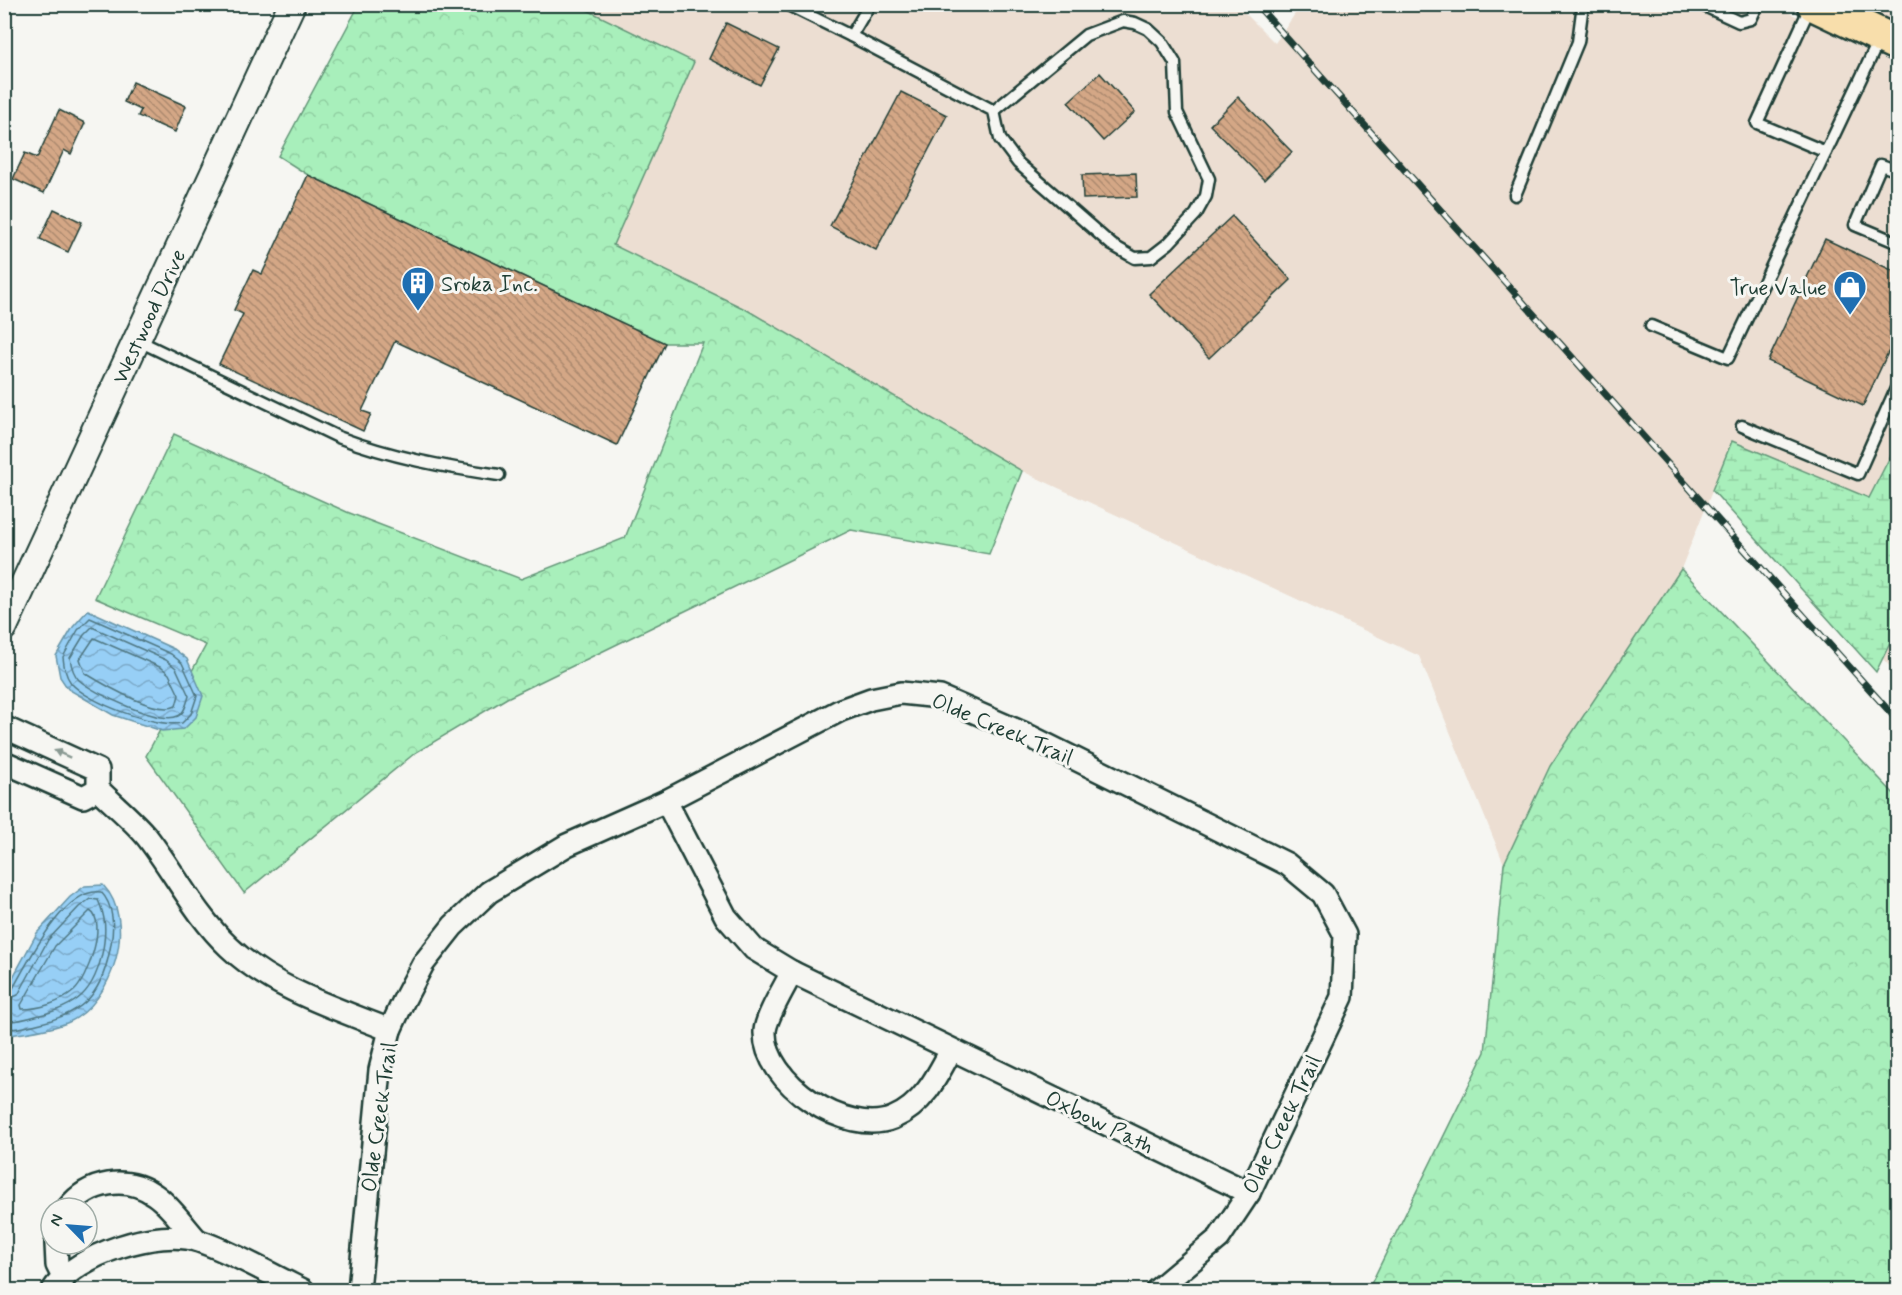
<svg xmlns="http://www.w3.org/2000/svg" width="1902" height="1295" viewBox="0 0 1902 1295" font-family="Mynerve,sans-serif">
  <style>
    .built { fill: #ecded2 }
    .forest { fill: url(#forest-crowns); stroke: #649678; stroke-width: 1.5 }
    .wetland { fill: url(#wetland-marsh); stroke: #649678; stroke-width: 1.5 }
    .water { fill: url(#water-waves); stroke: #6795a8; stroke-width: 1.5 }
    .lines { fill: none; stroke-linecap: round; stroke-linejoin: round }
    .shore { stroke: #4f7782; stroke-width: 1.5 }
    .building { fill: url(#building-back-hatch); stroke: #1f3d34; stroke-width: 1.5 }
    .service-casing { stroke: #1f3d34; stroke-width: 15 }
    .minor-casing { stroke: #1f3d34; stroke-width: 26 }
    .tertiary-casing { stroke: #1f3d34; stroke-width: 30 }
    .primary-casing { stroke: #1f3d34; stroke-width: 38 }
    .service { stroke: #f6f6f2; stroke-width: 10 }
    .minor { stroke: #f6f6f2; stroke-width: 21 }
    .tertiary { stroke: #f6f6f2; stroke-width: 26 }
    .primary { stroke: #f8deab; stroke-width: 33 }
    .rail-casing { stroke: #1f3d34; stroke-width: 7 }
    .rail { stroke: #f6f6f2; stroke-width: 4.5; stroke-dasharray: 14; stroke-linecap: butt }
    .oneway { fill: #8a9a93 }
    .labels { text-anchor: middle; stroke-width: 6; stroke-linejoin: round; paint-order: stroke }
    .poi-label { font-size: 22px; fill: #1f3d34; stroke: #f6f6f2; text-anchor: start }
    .street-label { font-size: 22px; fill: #1f3d34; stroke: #f6f6f2 }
  </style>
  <defs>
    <pattern id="forest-crowns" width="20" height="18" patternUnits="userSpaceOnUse" patternTransform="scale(1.5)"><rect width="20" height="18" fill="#a8efbb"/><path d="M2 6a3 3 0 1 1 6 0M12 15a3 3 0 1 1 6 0" fill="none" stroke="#90cea1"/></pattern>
    <pattern id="wetland-marsh" width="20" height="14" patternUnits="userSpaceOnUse" patternTransform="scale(1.5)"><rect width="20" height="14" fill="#a8efbb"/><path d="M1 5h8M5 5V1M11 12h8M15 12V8" fill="none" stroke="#90cea1"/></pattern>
    <pattern id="water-waves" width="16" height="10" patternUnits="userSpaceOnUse" patternTransform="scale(1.5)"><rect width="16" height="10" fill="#97cff6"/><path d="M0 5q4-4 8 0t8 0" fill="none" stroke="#7ba9c8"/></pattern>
    <pattern id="building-back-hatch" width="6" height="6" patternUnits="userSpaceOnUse" patternTransform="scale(1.5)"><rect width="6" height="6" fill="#d4a786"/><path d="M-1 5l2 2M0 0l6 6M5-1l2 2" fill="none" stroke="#ab896e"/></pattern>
  </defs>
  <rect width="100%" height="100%" fill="#f6f6f2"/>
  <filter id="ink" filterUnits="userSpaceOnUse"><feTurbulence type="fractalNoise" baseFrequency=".0167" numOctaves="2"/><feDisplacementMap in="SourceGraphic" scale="12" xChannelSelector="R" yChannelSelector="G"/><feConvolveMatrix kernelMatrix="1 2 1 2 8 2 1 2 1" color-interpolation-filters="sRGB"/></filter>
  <g filter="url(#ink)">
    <!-- built -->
    <g class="built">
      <polygon points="577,5 1237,5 1275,43 1301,5 1773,5 1897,65 1897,443 1869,498 1732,441 1681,569 1550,766 1504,864 1419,656 1022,471 747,310 612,245 694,62"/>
      <polygon points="1849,5 1897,5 1897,28"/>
      <polygon points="1897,629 1897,674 1883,659"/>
    </g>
    <!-- forest -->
    <g class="forest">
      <polygon points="359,5 577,5 694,62 613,245 747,310 1022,471 989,554 851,530 507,698 415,753 244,893 146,756 206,645 95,598 174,434 347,512 521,579 625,538 703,343 665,343 308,175 278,156"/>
      <polygon points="1681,569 1897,797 1897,1290 1368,1290 1485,1052 1504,864 1550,766"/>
    </g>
    <!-- wetland -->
    <polygon class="wetland" points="1732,441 1869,498 1897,443 1897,629 1876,672 1712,490"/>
    <!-- water -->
    <g class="water">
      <polygon points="88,610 174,649 187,659 203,696 196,717 184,729 162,731 113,715 68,689 60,677 56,656 73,627"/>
      <path d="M103 885C138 922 113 1002 69 1022 52 1030 28 1032 10 1035L5 1034V992L37 933 70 897 85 886Z"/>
    </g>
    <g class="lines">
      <!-- shore -->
      <g class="shore">
        <path d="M90 618 171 654 182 663 197 696 191 714 182 723C157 728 88 703 71 683 65 675 64 666 63 657L78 630Z"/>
        <path d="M92 627 166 660 176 668 189 696C187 702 185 713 178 716 160 725 93 693 79 680 73 674 71 665 70 658L84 635Z"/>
        <path d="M94 638 162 668 169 674 179 695 176 706C156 716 103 684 85 673L80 659Z"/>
        <path d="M90 911C108 921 87 980 74 991 60 1003 39 1009 22 1009L21 1005 55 946Z"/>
        <path d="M4 993 12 990C28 962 64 887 101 892 114 905 114 928 111 944 103 991 87 1012 41 1023 29 1026 16 1030 4 1029"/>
        <path d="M4 1001 18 995 48 940 79 907 90 899 98 900C106 917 106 931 103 949 95 992 77 1007 36 1016 26 1019 15 1022 4 1021"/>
      </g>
    </g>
    <!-- building -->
    <g class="building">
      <polygon points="726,23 779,49 760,85 709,59"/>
      <polygon points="1100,73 1135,112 1103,141 1068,102"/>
      <polygon points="133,82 186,106 175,132 138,116 141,110 124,102"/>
      <polygon points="901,92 947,115 876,250 830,226"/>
      <polygon points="1238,97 1292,152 1264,180 1210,125"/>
      <polygon points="59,110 85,123 71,154 64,150 44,193 13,179 25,153 37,158"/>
      <polygon points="1136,173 1137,197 1083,199 1082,175"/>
      <polygon points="308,175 665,343 617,445 395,341 362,411 371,414 363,431 219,364 243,314 234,310 253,270 262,274"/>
      <polygon points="54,209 82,222 68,252 40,239"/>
      <polygon points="1232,216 1291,280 1209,358 1149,294"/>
      <polygon points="1825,239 1898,273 1898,331 1863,406 1768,361"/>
    </g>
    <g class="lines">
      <!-- service casing -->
      <g class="service-casing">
        <g id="service">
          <polyline points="786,4 851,36 870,4"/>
          <polyline points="1700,4 1739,22 1751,19 1758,4"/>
          <polyline points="1811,5 1757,123 1826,152 1879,40"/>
          <polyline points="851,36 994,111 1000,139 1018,163 1112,245 1135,258 1151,257 1169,243 1196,214 1206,196 1209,179 1177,112 1175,63 1162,42 1148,29 1135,23 1123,21 1086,35 994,111"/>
          <polyline points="1898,171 1881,165 1855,225 1898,243"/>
          <polyline points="1515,195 1578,42 1583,4"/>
          <polyline points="1651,326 1728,358 1826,152"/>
          <path d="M137 340 338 437C391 457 443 467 499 475"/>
          <polyline points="1742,426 1858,474 1898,384"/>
        </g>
      </g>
      <!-- minor casing -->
      <g class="minor-casing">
        <g id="minor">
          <path d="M4 731 8 729 98 770V789C114 805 133 820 147 837 175 873 195 915 229 947 273 989 335 1008 390 1030"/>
          <polyline points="4,762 83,797 98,789"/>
          <polyline points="666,801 726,917 754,949 792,972 1249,1193"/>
          <path d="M792 972C785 986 766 1017 765 1031 763 1083 847 1137 893 1118 923 1105 937 1077 951 1050"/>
          <path d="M68 1208C89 1181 127 1175 155 1195 171 1206 184 1226 197 1240"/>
          <polyline points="56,1244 57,1265 64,1279"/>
          <path d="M53 1290C76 1254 159 1227 199 1241 235 1253 269 1274 303 1290"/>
          <polyline points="359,1290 380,1070 390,1030 403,1002 423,964 453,926 489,892 567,845 666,801 841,710 871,699 901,693 940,697 1023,733 1287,864 1323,894 1345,935 1342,997 1249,1193 1219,1238 1157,1290"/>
        </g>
      </g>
      <!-- tertiary casing -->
      <g class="tertiary-casing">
        <polyline id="tertiary" points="4,627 292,4"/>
      </g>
      <!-- primary casing -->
      <g class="primary-casing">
        <polyline id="primary" points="1814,4 1898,44"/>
      </g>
      <!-- service -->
      <use href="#service" class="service"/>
      <!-- minor -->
      <use href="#minor" class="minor"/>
      <!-- tertiary -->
      <use href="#tertiary" class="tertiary"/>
      <!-- primary -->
      <use href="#primary" class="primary"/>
      <!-- rail casing -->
      <g class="rail-casing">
        <polyline id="rail" points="1256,4 1898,721"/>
      </g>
      <!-- rail -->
      <use href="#rail" class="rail"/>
    </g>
    <!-- one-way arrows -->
    <defs><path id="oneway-solid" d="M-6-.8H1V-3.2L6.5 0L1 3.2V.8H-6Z" transform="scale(1.5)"/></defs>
    <use class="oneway" href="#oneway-solid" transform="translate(62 754) rotate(-156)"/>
  </g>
  <!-- icons -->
  <defs>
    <g id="building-pin" transform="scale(1.725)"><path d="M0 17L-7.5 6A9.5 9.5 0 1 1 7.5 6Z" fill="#1f6fb2" stroke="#f6f6f2"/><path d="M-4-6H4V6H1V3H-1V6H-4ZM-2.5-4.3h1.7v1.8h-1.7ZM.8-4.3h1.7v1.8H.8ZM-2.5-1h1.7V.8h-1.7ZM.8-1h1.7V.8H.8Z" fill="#fff"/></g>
    <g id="shop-pin" transform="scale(1.725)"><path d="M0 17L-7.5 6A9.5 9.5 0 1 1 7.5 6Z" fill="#1f6fb2" stroke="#f6f6f2"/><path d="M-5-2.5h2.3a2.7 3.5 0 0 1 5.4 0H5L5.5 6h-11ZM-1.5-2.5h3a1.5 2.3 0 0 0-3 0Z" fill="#fff"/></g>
  </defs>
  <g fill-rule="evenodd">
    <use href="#building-pin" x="418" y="283"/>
    <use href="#shop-pin" x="1850" y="287"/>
  </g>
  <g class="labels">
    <!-- poi labels -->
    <g class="poi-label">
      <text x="441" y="291">Sroka Inc.</text>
      <text x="1827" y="295" text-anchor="end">True Value</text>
    </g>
    <!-- street labels -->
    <g class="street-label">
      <text transform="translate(148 316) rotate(-65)" y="8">Westwood Drive</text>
      <text transform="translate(1003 728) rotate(23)" y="8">Olde Creek Trail</text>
      <text transform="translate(378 1117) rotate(-82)" y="8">Olde Creek Trail</text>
      <text transform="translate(1100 1121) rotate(26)" y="8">Oxbow Path</text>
      <text transform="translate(1281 1124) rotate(-64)" y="8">Olde Creek Trail</text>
    </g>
  </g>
  <!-- margin -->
  <rect width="1902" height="1295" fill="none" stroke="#f6f6f2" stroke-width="24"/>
  <rect x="12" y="12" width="1878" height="1271" fill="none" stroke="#1f3d34" stroke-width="2" filter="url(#ink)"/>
  <!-- north arrow -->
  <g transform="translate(69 1226) rotate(295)"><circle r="28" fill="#f6f6f2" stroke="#a0aca6" stroke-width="1.5"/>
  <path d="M0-4.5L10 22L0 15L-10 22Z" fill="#1f6fb2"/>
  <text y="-9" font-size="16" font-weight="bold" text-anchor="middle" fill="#1f3d34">N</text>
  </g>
</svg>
